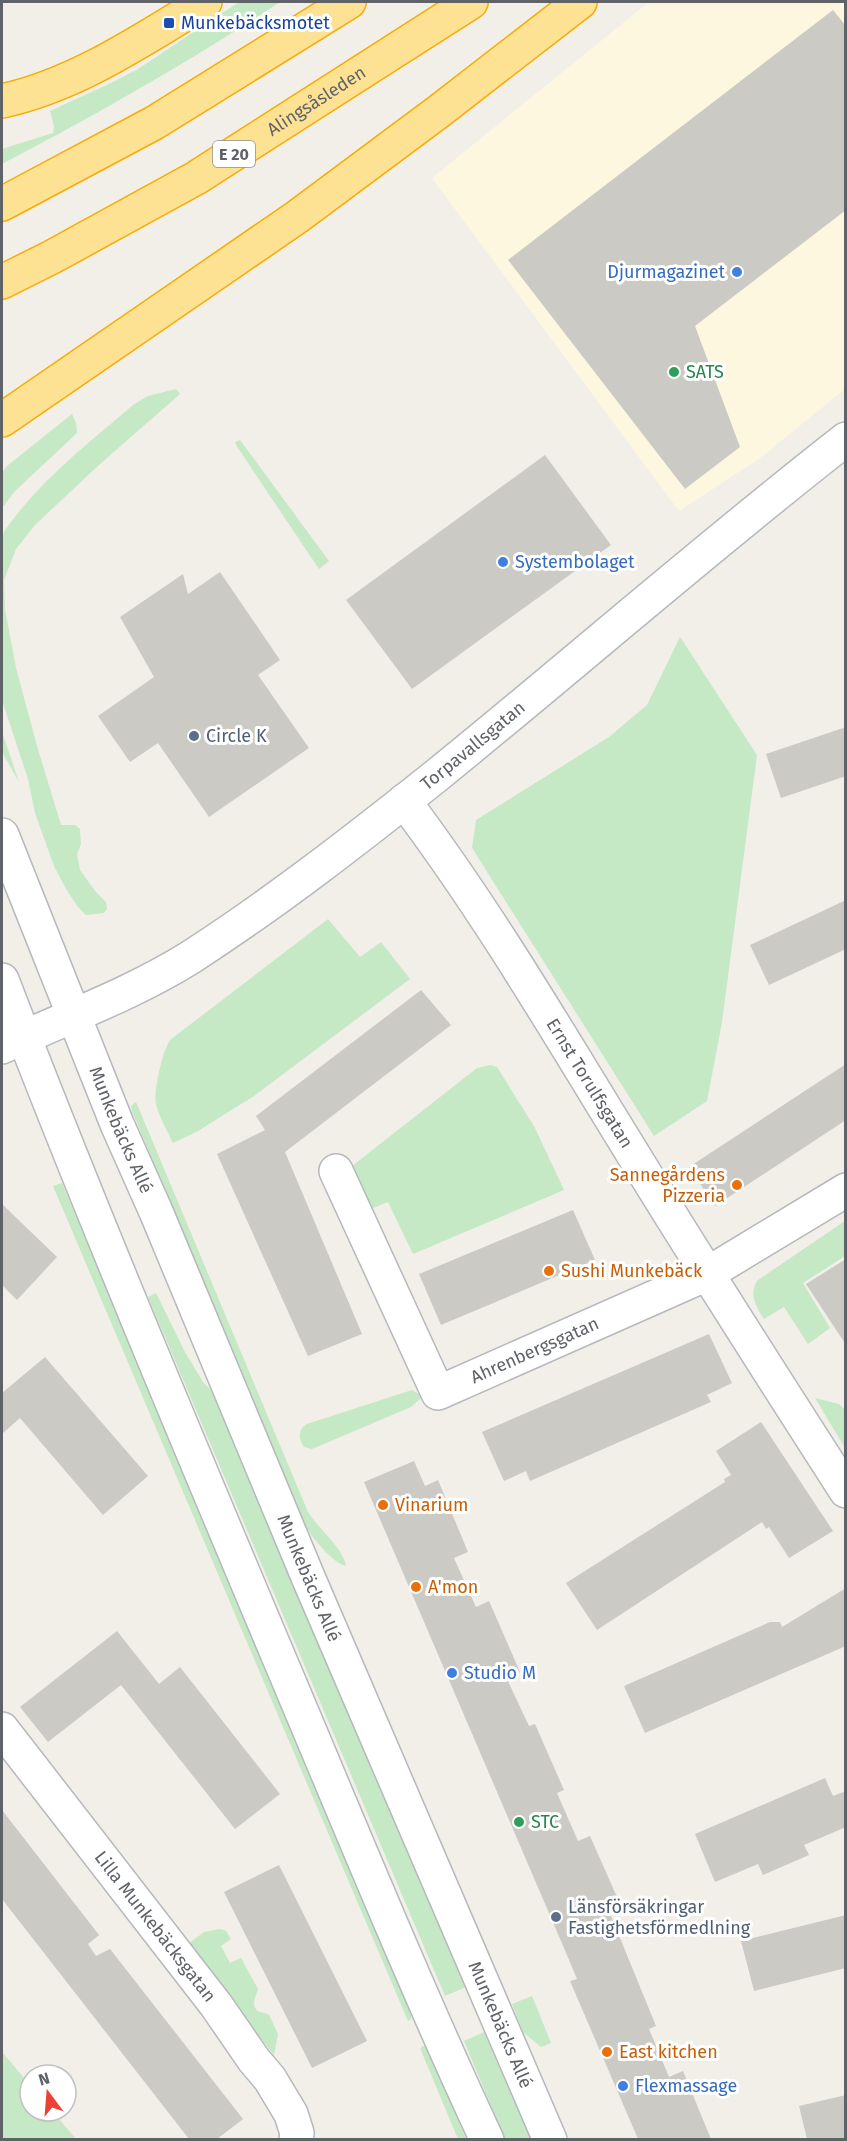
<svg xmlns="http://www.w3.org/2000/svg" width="847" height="2141" viewBox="0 0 847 2141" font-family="'Fira Sans',sans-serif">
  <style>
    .commercial { fill: #fef7e0 }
    .green { fill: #c5e8c5 }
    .building { fill: #cccac5 }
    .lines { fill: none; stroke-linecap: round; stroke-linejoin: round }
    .minor-casing { stroke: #b5b8bc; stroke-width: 36 }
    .highway-casing { stroke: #f9ab00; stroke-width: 36 }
    .minor { stroke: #fff; stroke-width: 33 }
    .highway { stroke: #fde293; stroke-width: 33 }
    .transit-dot { fill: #1a4fb4; stroke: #fff; stroke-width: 2 }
    .shop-dot { fill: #3f7fe0; stroke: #fff; stroke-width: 2 }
    .leisure-dot { fill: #2e9e5b; stroke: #fff; stroke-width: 2 }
    .service-dot { fill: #5c6f8a; stroke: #fff; stroke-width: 2 }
    .food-dot { fill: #e8710a; stroke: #fff; stroke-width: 2 }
    .labels { text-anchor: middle; stroke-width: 6; stroke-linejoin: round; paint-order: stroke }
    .shield { fill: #fff; stroke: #8f9295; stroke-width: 1.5 }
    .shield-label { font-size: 16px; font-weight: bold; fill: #5f6368 }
    .transit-label { font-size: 18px; fill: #164399; stroke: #fff; text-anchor: start }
    .street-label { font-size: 18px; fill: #5f6368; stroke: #fff }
    .shop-label { font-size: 18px; fill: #366cbe; stroke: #fff; text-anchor: start }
    .leisure-label { font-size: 18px; fill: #27864d; stroke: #fff; text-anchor: start }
    .service-label { font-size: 18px; fill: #4e5e75; stroke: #fff; text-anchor: start }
    .food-label { font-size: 18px; fill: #c56008; stroke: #fff; text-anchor: start }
  </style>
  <rect width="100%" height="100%" fill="#f1efe8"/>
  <!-- commercial -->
  <polygon class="commercial" points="649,2 845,2 845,389 760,458 679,511 432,178"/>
  <!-- green -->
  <g class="green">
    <path d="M239 2H280C191 61 97 114 2 164V149L53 133 54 126 50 111 113 82 138 69Z"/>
    <path d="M176 389 180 394 100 464 35 525 16 549 4 580 5 609 16 668 37 746 61 825H75L80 829 81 844 77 854 80 870 95 891 106 902 107 909 104 913 86 915 78 907 66 889 54 866 35 813 28 779 2 700V535C36 483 87 445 133 405L148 396Z"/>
    <polygon points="72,414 76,423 77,433 15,491 2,508 2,473 7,466"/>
    <polygon points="240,440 329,561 319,569 236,445 235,442"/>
    <polygon points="680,637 757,755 722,1022 707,1101 654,1136 472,848 476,820 609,737 647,705"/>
    <polygon points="2,732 19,782 2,752"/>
    <path d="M328 919 360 957 381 942 410 979 254 1096 198 1131 173 1143C167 1130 159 1117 156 1104 153 1092 163 1050 170 1040Z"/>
    <polygon points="491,1065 497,1067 535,1128 564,1190 413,1254 388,1202 366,1211 347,1170 477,1068"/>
    <path d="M136 1102 308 1512C319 1529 343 1548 346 1566 332 1563 310 1535 303 1522L132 1111 131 1106Z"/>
    <polygon points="62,1183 395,1971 411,2013 411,2019 408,2021 53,1186"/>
    <path d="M845 1221V1256L803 1283 830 1328 808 1344 784 1307 764 1319C756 1307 748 1293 758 1280Z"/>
    <polygon points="156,1293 185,1352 203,1382 212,1391 232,1435 466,1987 445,1996 148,1297"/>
    <path d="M412 1390 420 1395 421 1398 411 1407 312 1449 304 1447C298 1439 298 1429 307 1424Z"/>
    <polygon points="815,1398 839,1404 844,1409 845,1448"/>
    <path d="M220 1929 226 1931 231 1939 221 1946 230 1963 241 1958 258 1989C256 1997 249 2007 260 2012 263 2013 266 2013 269 2015L278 2034 274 2055 188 1944 204 1932Z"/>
    <polygon points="532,1996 551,2043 541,2047 523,2032 512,2004"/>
    <polygon points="484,2032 531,2139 505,2139 464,2041"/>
    <polygon points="427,2044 466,2139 458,2139 420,2048"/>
    <polygon points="2,2052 30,2085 30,2111 52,2111 76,2139 2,2139"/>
  </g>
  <!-- building -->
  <g class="building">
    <polygon points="833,10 846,26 846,210 695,326 740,447 685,489 508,260"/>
    <polygon points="545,455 611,545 412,689 346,600"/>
    <polygon points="220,572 280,660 258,675 309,748 209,817 158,743 130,762 98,716 154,677 120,617 183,574 188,594"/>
    <polygon points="846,727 846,776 781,798 766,754"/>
    <polygon points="846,900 846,949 769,985 750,945"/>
    <polygon points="421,990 451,1025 285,1152 362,1334 308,1356 217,1154 265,1130 256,1116"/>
    <polygon points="846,1064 846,1120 715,1206 689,1167"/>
    <polygon points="2,1204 57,1257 17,1300 2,1285"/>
    <polygon points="573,1210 595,1260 441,1325 419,1274"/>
    <polygon points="846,1259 846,1345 806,1284"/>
    <polygon points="709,1334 732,1383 707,1395 711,1402 530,1481 526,1471 504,1481 482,1432"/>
    <polygon points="45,1357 148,1476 103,1515 20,1418 2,1434 2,1393"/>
    <polygon points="761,1422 833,1531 789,1558 769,1527 766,1529 762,1522 597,1630 566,1583 725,1482 724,1479 731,1475 716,1451"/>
    <polygon points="414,1461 425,1486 438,1480 468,1552 454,1558 476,1607 489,1601 520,1672 507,1679 529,1726 535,1724 564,1790 557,1793 578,1841 590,1836 621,1906 609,1911 656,2026 649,2029 669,2077 683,2071 711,2139 638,2139 570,1981 577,1979 564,1948 364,1482"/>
    <polygon points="846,1588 846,1646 645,1733 624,1686 770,1622 780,1622 782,1627"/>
    <polygon points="117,1631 159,1684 180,1667 280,1794 235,1829 121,1685 48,1742 20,1707"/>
    <polygon points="825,1778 833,1796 846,1791 846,1827 804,1845 809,1855 763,1875 758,1864 715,1882 695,1834"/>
    <polygon points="2,1810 99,1935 88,1944 96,1956 110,1949 243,2119 217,2139 189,2139 2,1899"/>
    <polygon points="279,1865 367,2041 312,2068 224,1892"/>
    <polygon points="846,1915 846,1968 754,1991 741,1941"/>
    <polygon points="846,2095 846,2139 807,2139 799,2106"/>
  </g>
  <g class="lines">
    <!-- minor casing -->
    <g class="minor-casing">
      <g id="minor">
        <path id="s1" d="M404 801C487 911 556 1029 628 1146 699 1262 772 1376 846 1491"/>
        <path id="s2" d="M2 835 117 1124 157 1214 308 1577 550 2140"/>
        <path d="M2 980C88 1204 181 1425 274 1646 344 1811 411 1977 487 2140"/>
        <path id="s3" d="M2 1047C65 1018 132 994 191 957 276 902 357 839 436 776 573 665 706 548 846 439"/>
        <path id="s4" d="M336 1171 438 1393 707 1274 846 1190"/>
        <path id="s5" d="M2 1729 216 2005 254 2060 270 2079 291 2114 297 2133 296 2140"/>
      </g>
    </g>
    <!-- highway casing -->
    <g class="highway-casing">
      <g id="highway">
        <path d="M2 101C76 85 140 41 205 2"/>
        <polyline points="2,204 154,123 349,2"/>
        <path id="s6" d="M2 282 52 257 196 178 471 2"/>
        <polyline points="2,420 297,217 438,112 580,2"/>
      </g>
    </g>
    <!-- minor -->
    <use href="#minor" class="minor"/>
    <!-- highway -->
    <use href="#highway" class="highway"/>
  </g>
  <!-- markers -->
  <rect class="transit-dot" x="163" y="17" width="12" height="12" rx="3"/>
  <g class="shop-dot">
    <circle cx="737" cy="272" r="6"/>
    <circle cx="503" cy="562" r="6"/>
    <circle cx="452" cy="1673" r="6"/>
    <circle cx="623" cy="2086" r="6"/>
  </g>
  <g class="leisure-dot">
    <circle cx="674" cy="372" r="6"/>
    <circle cx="519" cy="1822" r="6"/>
  </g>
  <g class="service-dot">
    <circle cx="194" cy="736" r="6"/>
    <circle cx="556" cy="1917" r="6"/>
  </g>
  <g class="food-dot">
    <circle cx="737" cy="1185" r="6"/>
    <circle cx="549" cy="1271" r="6"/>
    <circle cx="383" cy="1505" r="6"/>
    <circle cx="416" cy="1587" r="6"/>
    <circle cx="607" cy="2052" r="6"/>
  </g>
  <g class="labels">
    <!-- shield labels -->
    <rect class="shield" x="213" y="141" width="42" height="26" rx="4.5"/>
    <g class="shield-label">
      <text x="234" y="160">E 20</text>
    </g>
    <!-- transit labels -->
    <g class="transit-label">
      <text x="181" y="29">Munkebäcksmotet</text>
    </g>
    <!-- street labels -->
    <g class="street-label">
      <text dy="6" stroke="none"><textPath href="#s6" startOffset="363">Alingsåsleden</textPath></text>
      <text dy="6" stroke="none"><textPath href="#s3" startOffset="562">Torpavallsgatan</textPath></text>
      <text dy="6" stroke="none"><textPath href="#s1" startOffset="338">Ernst Torulfsgatan</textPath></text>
      <text dy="6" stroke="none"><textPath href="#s2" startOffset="318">Munkebäcks Allé</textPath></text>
      <text dy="6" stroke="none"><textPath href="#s4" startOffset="350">Ahrenbergsgatan</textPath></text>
      <text dy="6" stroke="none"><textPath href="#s2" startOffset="804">Munkebäcks Allé</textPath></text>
      <text dy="6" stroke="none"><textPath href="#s5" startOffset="250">Lilla Munkebäcksgatan</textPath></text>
      <text dy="6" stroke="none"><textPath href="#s2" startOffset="1290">Munkebäcks Allé</textPath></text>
    </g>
    <!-- shop labels -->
    <g class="shop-label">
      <text x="725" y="278" text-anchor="end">Djurmagazinet</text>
      <text x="515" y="568">Systembolaget</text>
      <text x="464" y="1679">Studio M</text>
      <text x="635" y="2092">Flexmassage</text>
    </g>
    <!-- leisure labels -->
    <g class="leisure-label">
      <text x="686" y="378">SATS</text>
      <text x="531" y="1828">STC</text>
    </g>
    <!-- service labels -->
    <g class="service-label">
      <text x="206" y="742">Circle K</text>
      <text x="568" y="1913">Länsförsäkringar<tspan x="568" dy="21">Fastighetsförmedlning</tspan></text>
    </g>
    <!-- food labels -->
    <g class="food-label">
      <text x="725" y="1181" text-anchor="end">Sannegårdens<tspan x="725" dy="21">Pizzeria</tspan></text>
      <text x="561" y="1277">Sushi Munkebäck</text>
      <text x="395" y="1511">Vinarium</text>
      <text x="428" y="1593">A'mon</text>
      <text x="619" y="2058">East kitchen</text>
    </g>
  </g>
  <!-- border -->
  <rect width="847" height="2141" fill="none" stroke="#5f6368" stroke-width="6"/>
  <!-- north arrow -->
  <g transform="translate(48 2093) rotate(344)"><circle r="28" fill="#ffffff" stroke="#bfc1c3" stroke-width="1.5"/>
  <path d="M0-4.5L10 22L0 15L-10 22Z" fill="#ea4335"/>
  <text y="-9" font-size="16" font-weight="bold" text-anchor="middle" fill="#5f6368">N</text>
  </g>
</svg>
